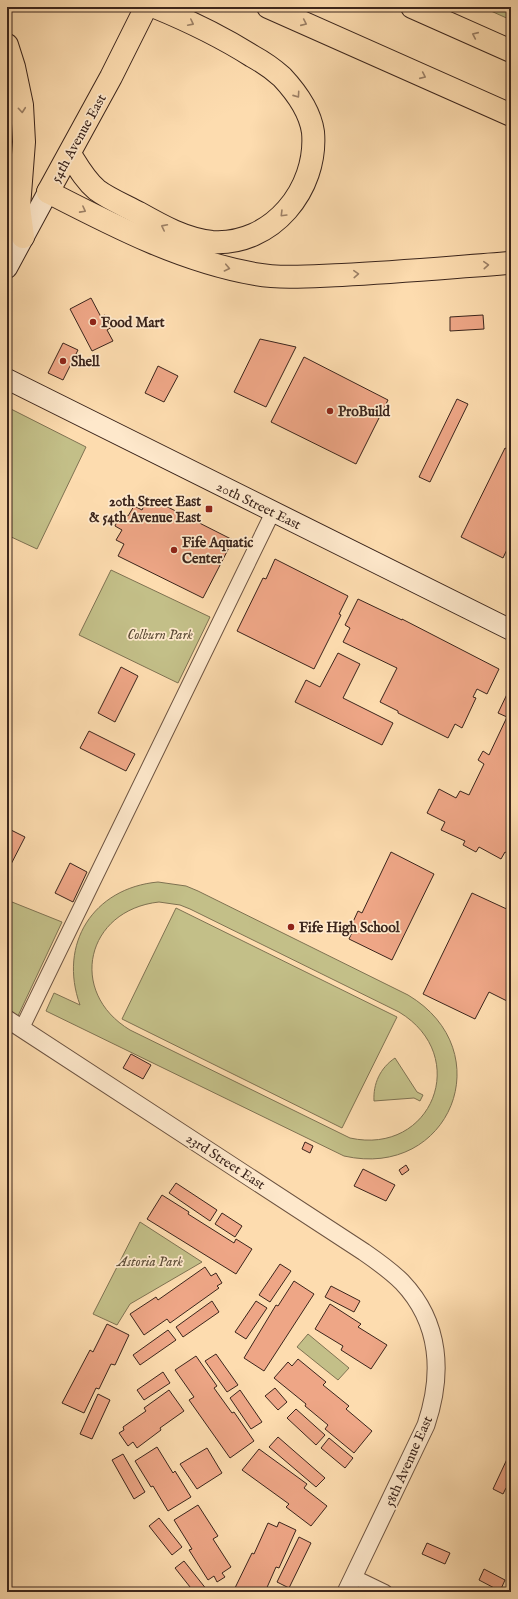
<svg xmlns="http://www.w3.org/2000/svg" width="518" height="1599" viewBox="0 0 518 1599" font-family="'IM FELL English',serif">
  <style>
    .green { fill: #c3bf88; stroke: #7f7252; fill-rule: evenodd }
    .building { fill: #eea686; stroke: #3b251c }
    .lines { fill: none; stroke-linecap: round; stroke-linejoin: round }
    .minor-casing { stroke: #6c5341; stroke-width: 16 }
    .tertiary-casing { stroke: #6c5341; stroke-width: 19 }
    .secondary-casing { stroke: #3b251c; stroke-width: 22 }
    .primary-casing { stroke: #3b251c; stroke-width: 24 }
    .motorway-casing { stroke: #3b251c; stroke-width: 24 }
    .minor { stroke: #fee8cb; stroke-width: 14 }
    .tertiary { stroke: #fee8cb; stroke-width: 17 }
    .secondary { stroke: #fee8cb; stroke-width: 20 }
    .primary { stroke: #fddcaf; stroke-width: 22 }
    .motorway { stroke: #fddcaf; stroke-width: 22 }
    .oneway { stroke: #9c8066 }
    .poi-dot { fill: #8f2418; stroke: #fee8cb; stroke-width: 1.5 }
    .labels { text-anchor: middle; stroke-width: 3.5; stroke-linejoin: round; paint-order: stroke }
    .street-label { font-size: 14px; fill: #3b251c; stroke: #fee8cb }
    .poi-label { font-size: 14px; font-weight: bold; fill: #3b251c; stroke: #fee8cb; text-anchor: start }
    .park-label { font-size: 14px; font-style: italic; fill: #5d4c37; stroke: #fee8cb }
  </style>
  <rect width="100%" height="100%" fill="#fddcaf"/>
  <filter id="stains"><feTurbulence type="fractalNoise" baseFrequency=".005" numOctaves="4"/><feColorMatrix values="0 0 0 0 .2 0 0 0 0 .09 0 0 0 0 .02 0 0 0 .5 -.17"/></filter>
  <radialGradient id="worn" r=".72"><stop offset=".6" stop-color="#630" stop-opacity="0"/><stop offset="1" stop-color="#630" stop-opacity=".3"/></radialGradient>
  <!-- green -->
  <g class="green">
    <polygon points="482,7 511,7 511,20"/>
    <polygon points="7,407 86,447 37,549 7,535"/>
    <polygon points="111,570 210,617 178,683 79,635"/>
    <path d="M158 882 186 886 198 891 408 995C502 1051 450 1180 344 1156L46 1011 54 993 80 1005C58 944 93 888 158 882ZM159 902 180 905 190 909 399 1012C472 1056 432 1156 350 1138L130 1030C67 992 86 910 159 902Z"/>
    <polygon points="7,900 62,922 17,1018 7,1011"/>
    <polygon points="176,908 397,1017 342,1128 122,1019"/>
    <path d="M395 1058 417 1092 423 1095 420 1101 414 1098 374 1101C373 1084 380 1068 395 1058Z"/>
    <polygon points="140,1222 202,1262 130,1304 117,1325 93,1314"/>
    <polygon points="308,1334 349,1368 338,1380 297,1347"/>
  </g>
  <!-- building -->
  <g class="building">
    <polygon points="91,298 101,317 105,315 112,327 107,330 113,341 92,351 70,309"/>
    <polygon points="483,315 484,329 450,331 450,317"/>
    <polygon points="260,339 296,347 266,407 234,392"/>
    <polygon points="63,343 78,350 63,380 48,373"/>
    <polygon points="304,357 388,400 356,464 271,422"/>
    <polygon points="158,366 178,376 164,402 145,393"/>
    <polygon points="457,399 468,404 430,482 419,477"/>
    <polygon points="505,448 511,451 511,541 503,558 461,537"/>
    <polygon points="148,497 233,540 203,598 118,556 124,544 116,540 122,530 115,526 121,513 128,516 134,506 142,510"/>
    <polygon points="275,559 348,596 339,614 341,615 314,669 237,631 263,578 266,579"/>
    <polygon points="358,599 402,620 402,619 499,669 487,694 477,689 473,697 476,698 462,728 455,724 448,738 398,713 398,711 380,702 397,668 343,642 350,628 345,625"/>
    <polygon points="338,653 360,664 343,698 393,723 382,745 295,702 306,680 320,687"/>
    <polygon points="121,667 138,676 115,722 98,713"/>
    <polygon points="509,690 511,691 511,813 510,816 511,817 511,855 505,852 501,859 479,847 476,852 463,845 465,841 441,830 445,822 427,813 439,789 456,798 460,791 469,795 484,764 478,760 483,751 489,755 507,717 498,713"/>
    <polygon points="89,731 135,754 126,771 80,748"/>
    <polygon points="7,828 25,837 7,872"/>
    <polygon points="391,852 434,874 392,960 349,939 355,926 352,924 358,911 362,913"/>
    <polygon points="70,863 87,872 73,902 55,893"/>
    <polygon points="472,893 511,911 511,946 507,954 511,956 511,998 509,1002 489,992 475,1019 423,994"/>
    <polygon points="131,1054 151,1065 143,1079 123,1068"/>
    <polygon points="305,1142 313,1146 310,1153 302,1149"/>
    <polygon points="406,1165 409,1170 402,1175 399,1170"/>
    <polygon points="363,1169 395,1185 386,1201 354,1186"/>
    <polygon points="176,1183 217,1210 210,1221 169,1193"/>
    <polygon points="162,1195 189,1212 188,1214 234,1243 236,1239 252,1249 236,1274 147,1219"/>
    <polygon points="222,1213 242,1226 235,1237 215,1224"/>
    <polygon points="280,1264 291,1271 270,1302 259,1295"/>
    <polygon points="205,1267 211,1276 216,1273 222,1283 217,1286 219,1288 170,1323 167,1319 144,1335 130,1314 156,1297 158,1300"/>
    <polygon points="294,1281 314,1294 264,1371 244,1358 276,1305 278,1306"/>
    <polygon points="331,1286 360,1301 354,1312 325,1297"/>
    <polygon points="212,1301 219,1312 183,1337 176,1327"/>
    <polygon points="256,1301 267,1308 246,1339 235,1332"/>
    <polygon points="330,1304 361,1324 358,1327 387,1345 371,1369 341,1350 343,1346 315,1329"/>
    <polygon points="107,1324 129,1335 115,1365 111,1364 99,1389 96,1388 84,1413 62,1403 90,1350 93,1352"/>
    <polygon points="168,1330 176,1340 140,1365 133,1355"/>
    <polygon points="216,1354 238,1385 227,1392 205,1361"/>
    <polygon points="196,1356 217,1386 214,1388 232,1413 234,1412 254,1441 230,1458 189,1400 194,1397 175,1370"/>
    <polygon points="298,1359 326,1382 323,1385 349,1406 346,1409 372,1431 354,1453 325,1429 328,1425 305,1406 306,1404 274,1378 288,1362 292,1366"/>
    <polygon points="163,1372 170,1383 144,1400 137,1390"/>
    <polygon points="275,1388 287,1402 278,1410 265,1396"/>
    <polygon points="169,1390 184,1411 160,1428 161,1430 137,1448 133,1442 128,1446 119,1433 124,1430 123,1427 146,1411 144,1408"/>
    <polygon points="240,1390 262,1422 251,1429 230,1398"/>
    <polygon points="98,1394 110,1400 92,1439 80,1434"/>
    <polygon points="296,1409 325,1435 316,1445 287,1418"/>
    <polygon points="278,1437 325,1478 316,1487 269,1447"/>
    <polygon points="329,1438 353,1458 345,1468 321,1448"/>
    <polygon points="157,1447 173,1473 175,1471 191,1497 168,1511 153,1486 151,1487 135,1461"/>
    <polygon points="207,1448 222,1473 197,1489 180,1464"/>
    <polygon points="259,1449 307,1484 304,1488 327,1506 311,1526 286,1507 289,1504 242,1470"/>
    <polygon points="123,1454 145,1492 134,1499 112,1460"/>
    <polygon points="508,1457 511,1459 511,1490 506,1488 503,1494 493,1489"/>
    <polygon points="198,1505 218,1536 213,1539 231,1567 222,1573 225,1577 217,1582 214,1576 208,1580 189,1550 192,1549 174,1520"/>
    <polygon points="159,1518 182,1547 172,1555 149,1526"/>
    <polygon points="279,1522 296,1530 279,1568 276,1567 265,1592 233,1592 252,1553 254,1554 268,1523 277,1527"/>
    <polygon points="299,1537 311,1543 289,1588 277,1582"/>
    <polygon points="427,1543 450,1553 445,1564 422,1554"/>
    <polygon points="184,1561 207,1590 203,1592 194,1592 175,1568"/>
    <polygon points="484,1569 505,1580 500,1591 479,1580"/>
  </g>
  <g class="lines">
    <!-- minor casing -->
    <g class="minor-casing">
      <g id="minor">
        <polyline points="22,1028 273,512"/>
        <polyline points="354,1577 385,1592"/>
      </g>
    </g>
    <!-- tertiary casing -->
    <g class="tertiary-casing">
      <path id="tertiary" d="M7 1019 364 1252C377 1261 391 1271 402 1282 441 1323 443 1375 426 1425L346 1592"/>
    </g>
    <!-- secondary casing -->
    <g class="secondary-casing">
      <g id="secondary">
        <polyline points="7,268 48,192"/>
        <polyline points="7,379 511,630"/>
      </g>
    </g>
    <!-- primary casing -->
    <g class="primary-casing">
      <polyline id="primary" points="48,192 111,77 146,7"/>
    </g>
    <!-- motorway casing -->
    <g class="motorway-casing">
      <g id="motorway">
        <polyline points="268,7 511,115"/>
        <polyline points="412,7 511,51"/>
        <polyline points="7,45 14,67 22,105 24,142 19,207 23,237"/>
        <path d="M70 154C78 167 85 180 97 190 109 199 126 206 139 213 162 226 185 239 212 242 272 246 318 189 313 132 310 111 296 92 282 77 273 69 263 62 252 56 222 37 189 21 155 7"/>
        <path d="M48 192C114 226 181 261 255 274 283 279 313 276 342 275 399 272 455 267 511 263"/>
      </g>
    </g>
    <!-- minor -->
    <use href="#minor" class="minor"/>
    <!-- tertiary -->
    <use href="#tertiary" class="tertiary"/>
    <!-- secondary -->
    <use href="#secondary" class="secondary"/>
    <!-- primary -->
    <use href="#primary" class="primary"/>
    <!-- motorway -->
    <use href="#motorway" class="motorway"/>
  </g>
  <!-- one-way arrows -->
  <defs><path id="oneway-chevron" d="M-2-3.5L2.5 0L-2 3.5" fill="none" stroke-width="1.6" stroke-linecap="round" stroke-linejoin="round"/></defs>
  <g class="oneway">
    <use href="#oneway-chevron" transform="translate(191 23) rotate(27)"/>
    <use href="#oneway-chevron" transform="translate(304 23) rotate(24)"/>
    <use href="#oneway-chevron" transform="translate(475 35) rotate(-156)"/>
    <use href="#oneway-chevron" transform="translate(423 76) rotate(24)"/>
    <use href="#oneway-chevron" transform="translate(297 95) rotate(55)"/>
    <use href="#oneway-chevron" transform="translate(22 110) rotate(85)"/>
    <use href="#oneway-chevron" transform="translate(83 210) rotate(28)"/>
    <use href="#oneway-chevron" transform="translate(283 214) rotate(135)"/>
    <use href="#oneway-chevron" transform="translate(164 227) rotate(-153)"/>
    <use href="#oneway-chevron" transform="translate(486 265) rotate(-4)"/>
    <use href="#oneway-chevron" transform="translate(227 268) rotate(12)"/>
    <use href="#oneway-chevron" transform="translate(356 274) rotate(-3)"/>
  </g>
  <!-- markers -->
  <g class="poi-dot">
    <circle cx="93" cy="322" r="4"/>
    <circle cx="63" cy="361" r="4"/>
    <circle cx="330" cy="411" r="4"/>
    <rect x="205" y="505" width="8" height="8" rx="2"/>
    <circle cx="174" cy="550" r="4"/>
    <circle cx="291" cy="927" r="4"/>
  </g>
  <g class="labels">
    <!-- street labels -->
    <g class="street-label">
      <text transform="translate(78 138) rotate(-61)" y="5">54th Avenue East</text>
      <text transform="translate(259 505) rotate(26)" y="5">20th Street East</text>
      <text transform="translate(226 1161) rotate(33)" y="5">23rd Street East</text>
      <text transform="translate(408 1461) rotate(-66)" y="5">58th Avenue East</text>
    </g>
    <!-- poi labels -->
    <g class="poi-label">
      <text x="101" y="327">Food Mart</text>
      <text x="71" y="366">Shell</text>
      <text x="338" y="416">ProBuild</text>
      <text x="201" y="506" text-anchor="end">20th Street East<tspan x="201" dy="16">&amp; 54th Avenue East</tspan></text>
      <text x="182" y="547">Fife Aquatic<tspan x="182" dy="16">Center</tspan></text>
      <text x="299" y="932">Fife High School</text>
    </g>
    <!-- park labels -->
    <g class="park-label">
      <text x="160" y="639">Colburn Park</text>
      <text x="150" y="1266">Astoria Park</text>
    </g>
  </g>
  <!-- margin -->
  <rect width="518" height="1599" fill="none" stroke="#fddcaf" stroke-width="24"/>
  <rect x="8" y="8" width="502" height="1583" fill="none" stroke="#3b251c" stroke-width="2"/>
  <rect x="12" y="12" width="494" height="1575" fill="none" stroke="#3b251c"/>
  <rect width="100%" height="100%" filter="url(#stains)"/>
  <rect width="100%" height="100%" fill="url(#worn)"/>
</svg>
